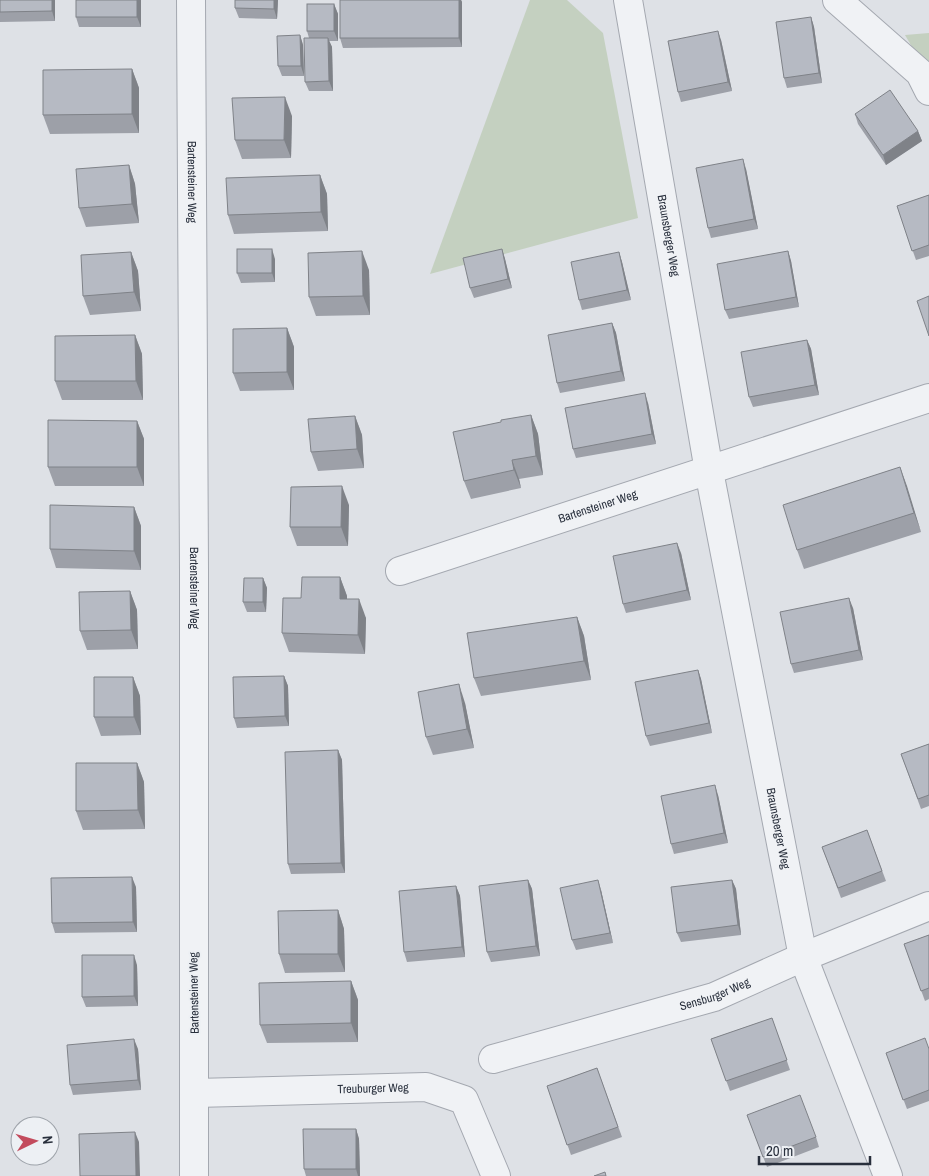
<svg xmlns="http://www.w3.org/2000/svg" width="929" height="1176" viewBox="0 0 929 1176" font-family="'Archivo Narrow',sans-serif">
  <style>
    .green { fill: #c4d0c0 }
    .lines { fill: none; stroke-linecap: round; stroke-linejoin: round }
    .minor-casing { stroke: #a4a8b0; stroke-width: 30 }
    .minor { stroke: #f0f2f5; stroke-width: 28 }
    .wall { fill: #9da0a8 }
    .shaded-wall { fill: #7f8288 }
    .building { fill: #b6bac3; stroke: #7f8288 }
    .labels { text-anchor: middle; stroke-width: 4; stroke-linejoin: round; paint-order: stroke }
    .street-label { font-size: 12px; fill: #282f3c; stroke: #edf0f4 }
  </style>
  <rect width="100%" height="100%" fill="#dee1e6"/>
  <!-- green -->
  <g class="green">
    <polygon points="530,0 567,0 603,33 638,218 430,274"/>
    <polygon points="929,33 929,76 905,35"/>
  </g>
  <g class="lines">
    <!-- minor casing -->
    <g class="minor-casing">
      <g id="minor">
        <path id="s1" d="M191 0 194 569V1176"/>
        <path id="s2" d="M628 0 709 471 803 957 888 1176"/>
        <polyline points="837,0 920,73 929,91"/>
        <path id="s3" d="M400 571 929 398"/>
        <path id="s4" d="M493 1059 714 997 803 957 929 906"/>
        <path id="s5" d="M195 1093 426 1087 464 1100 496 1176"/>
      </g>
    </g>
    <!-- minor -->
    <use href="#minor" class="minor"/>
  </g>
  <!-- wall -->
  <g class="wall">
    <polygon points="0,0 55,0 55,21 0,22"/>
    <polygon points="141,0 141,27 79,27 76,17"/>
    <polygon points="235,0 278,0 277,19 239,18 235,8"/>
    <polygon points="340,0 461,0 462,2 462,47 343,48 340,38"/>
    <polygon points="334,4 338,14 338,41 329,41 332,47 333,91 309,91 305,82 309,38 307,31"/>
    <polygon points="811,17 814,27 822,83 787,88 784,78"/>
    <polygon points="300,35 303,45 304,76 282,76 278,66"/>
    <polygon points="721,40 732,91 681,102 678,92"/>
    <polygon points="132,69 139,88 139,133 50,134 43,115"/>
    <polygon points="855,114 918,131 922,141 886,165 858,124"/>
    <polygon points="292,116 291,158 242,159 235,140"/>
    <polygon points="129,165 135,184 139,223 86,227 79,208"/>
    <polygon points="746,169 758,229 711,238 708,228"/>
    <polygon points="320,175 327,194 328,231 234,234 228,215"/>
    <polygon points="929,195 929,256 916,260 897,206"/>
    <polygon points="502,249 505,259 512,288 474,298 470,288"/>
    <polygon points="788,251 791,261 799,307 729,319 725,310"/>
    <polygon points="131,252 138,271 141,311 90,315 83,296"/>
    <polygon points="619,252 622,262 631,300 582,310 579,300"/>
    <polygon points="275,259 275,282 241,283 237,273"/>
    <polygon points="369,270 370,315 316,316 309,297"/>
    <polygon points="612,323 616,333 625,381 560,393 557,383"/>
    <polygon points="287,328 294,347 294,390 240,391 233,373"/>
    <polygon points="135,335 142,354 143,400 62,400 55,381"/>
    <polygon points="807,340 811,349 819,395 753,407 749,397"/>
    <polygon points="648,403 656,444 576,458 573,449"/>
    <polygon points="531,415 538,434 543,475 519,479 521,488 471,499 464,481"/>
    <polygon points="355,416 362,435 364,468 318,471 311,452"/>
    <polygon points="137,421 144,439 144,486 55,486 48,467"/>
    <polygon points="900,467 921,532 804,569 797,550"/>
    <polygon points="349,505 348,546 297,546 290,527"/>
    <polygon points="134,507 141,526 141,570 56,568 50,549"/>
    <polygon points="681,553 691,600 626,613 623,604"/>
    <polygon points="340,577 347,596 347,599 366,618 365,654 289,652 282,633 301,598"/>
    <polygon points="263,578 267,588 266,612 247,612 243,602"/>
    <polygon points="130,591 137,610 138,649 87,650 80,631"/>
    <polygon points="853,608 863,660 794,673 791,664"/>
    <polygon points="577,617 584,636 591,680 481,696 474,678"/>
    <polygon points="698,670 701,679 712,733 650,746 646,736"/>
    <polygon points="284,676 288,686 289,726 237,728 234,718"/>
    <polygon points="133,677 140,696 141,735 101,736 94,717"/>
    <polygon points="465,703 474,748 433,755 426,737"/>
    <polygon points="929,744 929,806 921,809 901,754"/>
    <polygon points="338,750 342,760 345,873 291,874 288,864"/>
    <polygon points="137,763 144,782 145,829 83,830 76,811"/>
    <polygon points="718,795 728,843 674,854 671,844"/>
    <polygon points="867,830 886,881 841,898 822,847"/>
    <polygon points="528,880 532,889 540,956 491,962 487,952"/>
    <polygon points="732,880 736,889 741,935 681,942 677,933"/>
    <polygon points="456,886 460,896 465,957 407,962 404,952"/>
    <polygon points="136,887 137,932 55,933 52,923"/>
    <polygon points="601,890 613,943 576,950 572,940"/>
    <polygon points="338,910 344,929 345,972 285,973 279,954"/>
    <polygon points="929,935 929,999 925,1001 904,944"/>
    <polygon points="137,965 138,1006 86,1007 82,997"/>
    <polygon points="351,981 358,1000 358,1042 267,1043 260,1025"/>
    <polygon points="772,1018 790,1070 730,1091 711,1039"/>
    <polygon points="138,1049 141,1090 73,1095 70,1085"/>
    <polygon points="929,1049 929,1101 907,1109 886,1053"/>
    <polygon points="597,1068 622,1137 571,1155 547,1086"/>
    <polygon points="747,1115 816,1137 819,1147 767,1167"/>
    <polygon points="356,1129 359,1139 360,1176 306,1176 304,1169"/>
  </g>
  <!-- shaded-wall -->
  <g class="shaded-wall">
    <polygon points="52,0 55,0 55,21 52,11"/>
    <polygon points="137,0 141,0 141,27 137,17"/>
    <polygon points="274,0 278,0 277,19 274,9"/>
    <polygon points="459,0 461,0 462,2 462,47 459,38"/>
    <polygon points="334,4 338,14 338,41 334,31"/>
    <polygon points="811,17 814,27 822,83 819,73"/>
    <polygon points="718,31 721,40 732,91 728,82"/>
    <polygon points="300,35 303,45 304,76 301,66"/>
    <polygon points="328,38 332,47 333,91 329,81"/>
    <polygon points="132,69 139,88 139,133 132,114"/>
    <polygon points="285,97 292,116 291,158 284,140"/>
    <polygon points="918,131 922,141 886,165 883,155"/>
    <polygon points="743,159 746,169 758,229 754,219"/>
    <polygon points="129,165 135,184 139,223 132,204"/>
    <polygon points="320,175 327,194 328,231 321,212"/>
    <polygon points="272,249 275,259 275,282 272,273"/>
    <polygon points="502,249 505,259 512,288 508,279"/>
    <polygon points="362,251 369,270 370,315 363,296"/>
    <polygon points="788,251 791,261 799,307 796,297"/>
    <polygon points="131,252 138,271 141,311 134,292"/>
    <polygon points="619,252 622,262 631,300 627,290"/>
    <polygon points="612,323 616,333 625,381 621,371"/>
    <polygon points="287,328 294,347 294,390 287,372"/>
    <polygon points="135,335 142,354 143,400 136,381"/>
    <polygon points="807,340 811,349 819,395 815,385"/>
    <polygon points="645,393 648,403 656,444 652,434"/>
    <polygon points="531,415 538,434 543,475 536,456"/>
    <polygon points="355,416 362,435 364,468 357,449"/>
    <polygon points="137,421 144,439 144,486 137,467"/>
    <polygon points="512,460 519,479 521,488 514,470"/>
    <polygon points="900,467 907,486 921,532 914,513"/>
    <polygon points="342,486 349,505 348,546 341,527"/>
    <polygon points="134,507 141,526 141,570 134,551"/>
    <polygon points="677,543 681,553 691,600 687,590"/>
    <polygon points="340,577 347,596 347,617 340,599"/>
    <polygon points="263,578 267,588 266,612 263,602"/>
    <polygon points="130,591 137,610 138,649 131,630"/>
    <polygon points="849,598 853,608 863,660 859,650"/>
    <polygon points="359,599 366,618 365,654 358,635"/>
    <polygon points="577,617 584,636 591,680 584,661"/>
    <polygon points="698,670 701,679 712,733 709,723"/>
    <polygon points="284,676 288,686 289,726 285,716"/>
    <polygon points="133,677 140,696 141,735 134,717"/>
    <polygon points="459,684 465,703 474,748 467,729"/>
    <polygon points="338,750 342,760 345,873 341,863"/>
    <polygon points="137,763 144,782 145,829 138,810"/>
    <polygon points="715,785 718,795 728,843 724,833"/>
    <polygon points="132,877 136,887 137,932 133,922"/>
    <polygon points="528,880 532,889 540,956 536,946"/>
    <polygon points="598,880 601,890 613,943 610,933"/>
    <polygon points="732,880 736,889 741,935 738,925"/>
    <polygon points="456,886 460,896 465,957 462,947"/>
    <polygon points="338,910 344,929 345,972 338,954"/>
    <polygon points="134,955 137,965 138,1006 134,996"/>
    <polygon points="351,981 358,1000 358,1042 351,1023"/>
    <polygon points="134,1039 138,1049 141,1090 138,1080"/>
    <polygon points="356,1129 359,1139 360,1176 358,1176 356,1169"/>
    <polygon points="135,1132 139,1142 140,1176 136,1176"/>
  </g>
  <!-- building -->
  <g class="building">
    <polygon points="0,0 52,0 52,11 0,12"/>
    <rect x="76" y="0" width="61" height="17"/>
    <polygon points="235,0 274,0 274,9 235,8"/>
    <rect x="340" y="0" width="119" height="38"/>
    <rect x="307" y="4" width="27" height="27"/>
    <polygon points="811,17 819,73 784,78 776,22"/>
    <polygon points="718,31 728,82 678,92 668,41"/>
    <polygon points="300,35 301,66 278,66 277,36"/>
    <polygon points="304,38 328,38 329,81 305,82"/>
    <polygon points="132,69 132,114 43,115 43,70"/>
    <polygon points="890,90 918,131 883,155 855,114"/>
    <polygon points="285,97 284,140 235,140 232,98"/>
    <polygon points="743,159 754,219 708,228 696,168"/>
    <polygon points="129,165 132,204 79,208 76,169"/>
    <polygon points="320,175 321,212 228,215 226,178"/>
    <polygon points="929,195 929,245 912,251 897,206"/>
    <rect x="237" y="249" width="35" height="24"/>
    <polygon points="502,249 508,279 470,288 463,258"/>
    <polygon points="362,251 363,296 309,297 308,253"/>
    <polygon points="788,251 796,297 725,310 717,264"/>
    <polygon points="131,252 134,292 83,296 81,255"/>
    <polygon points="619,252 627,290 579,300 571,262"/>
    <polygon points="929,296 929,336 917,301"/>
    <polygon points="612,323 621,371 557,383 548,335"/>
    <polygon points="287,328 287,372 233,373 233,329"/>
    <polygon points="135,335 136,381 55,381 55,336"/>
    <polygon points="807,340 815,385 749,397 741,352"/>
    <polygon points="645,393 652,434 573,449 565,408"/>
    <polygon points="531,415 536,456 512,460 514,470 464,481 453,432 501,422 501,420"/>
    <polygon points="355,416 357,449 311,452 308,419"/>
    <polygon points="48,420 137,421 137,467 48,467"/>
    <polygon points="900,467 914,513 797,550 783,505"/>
    <polygon points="342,486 341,527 290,527 291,487"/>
    <polygon points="50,505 134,507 134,551 50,549"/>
    <polygon points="677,543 687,590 623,604 613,556"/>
    <polygon points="302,577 340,577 340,599 359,599 358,635 282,633 283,598 301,598"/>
    <polygon points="244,578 263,578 263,602 243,602"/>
    <polygon points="130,591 131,630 80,631 79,592"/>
    <polygon points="849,598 859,650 791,664 780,612"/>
    <polygon points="577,617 584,661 474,678 467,633"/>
    <polygon points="698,670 709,723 646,736 635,682"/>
    <polygon points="284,676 285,716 234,718 233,677"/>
    <polygon points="94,677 133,677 134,717 94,717"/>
    <polygon points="459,684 467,729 426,737 418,692"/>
    <polygon points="929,744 929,795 918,799 901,754"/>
    <polygon points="338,750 341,863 288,864 285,752"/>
    <polygon points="76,763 137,763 138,810 76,811"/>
    <polygon points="715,785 724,833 671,844 661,796"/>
    <polygon points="867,830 882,871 838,888 822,847"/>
    <polygon points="132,877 133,922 52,923 51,878"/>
    <polygon points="528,880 536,946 487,952 479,886"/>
    <polygon points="598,880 610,933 572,940 560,888"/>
    <polygon points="732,880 738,925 677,933 671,887"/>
    <polygon points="456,886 462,947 404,952 399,891"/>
    <polygon points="338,910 338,954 279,954 278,911"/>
    <polygon points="929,935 929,988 921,991 904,944"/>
    <polygon points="82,955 134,955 134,996 82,997"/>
    <polygon points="351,981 351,1023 260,1025 259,983"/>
    <polygon points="772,1018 787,1060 726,1081 711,1039"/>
    <polygon points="925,1038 929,1049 929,1090 903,1100 886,1053"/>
    <polygon points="134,1039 138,1080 70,1085 67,1045"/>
    <polygon points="597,1068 618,1127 567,1145 547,1086"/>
    <polygon points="800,1095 816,1137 763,1157 747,1115"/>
    <polygon points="303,1129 356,1129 356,1169 304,1169"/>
    <polygon points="135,1132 136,1176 80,1176 79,1134"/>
    <polygon points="605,1172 606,1176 594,1176"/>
  </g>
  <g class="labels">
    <!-- street labels -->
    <g class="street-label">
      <text dy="4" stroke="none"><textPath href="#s1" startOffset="182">Bartensteiner Weg</textPath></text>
      <text dy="4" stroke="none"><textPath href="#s2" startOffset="239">Braunsberger Weg</textPath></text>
      <text dy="4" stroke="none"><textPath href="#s3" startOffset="208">Bartensteiner Weg</textPath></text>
      <text dy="4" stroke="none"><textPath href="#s1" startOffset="588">Bartensteiner Weg</textPath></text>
      <text dy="4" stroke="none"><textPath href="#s2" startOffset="842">Braunsberger Weg</textPath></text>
      <text transform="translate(194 993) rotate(-91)" y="4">Bartensteiner Weg</text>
      <text dy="4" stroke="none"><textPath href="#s4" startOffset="231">Sensburger Weg</textPath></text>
      <text dy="4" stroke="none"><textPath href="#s5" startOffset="178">Treuburger Weg</textPath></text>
    </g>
  </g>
  <!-- north arrow -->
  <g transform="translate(35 1141) rotate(85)"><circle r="24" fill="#edf0f4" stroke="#9ea3aa"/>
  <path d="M0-4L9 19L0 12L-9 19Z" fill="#c34b5d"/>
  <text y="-8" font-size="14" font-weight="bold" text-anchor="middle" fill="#282f3c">N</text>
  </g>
  <!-- scale -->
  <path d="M759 1156v8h111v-8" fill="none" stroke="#282f3c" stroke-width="2.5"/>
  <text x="766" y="1156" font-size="15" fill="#282f3c" stroke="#edf0f4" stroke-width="4" paint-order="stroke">20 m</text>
</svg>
